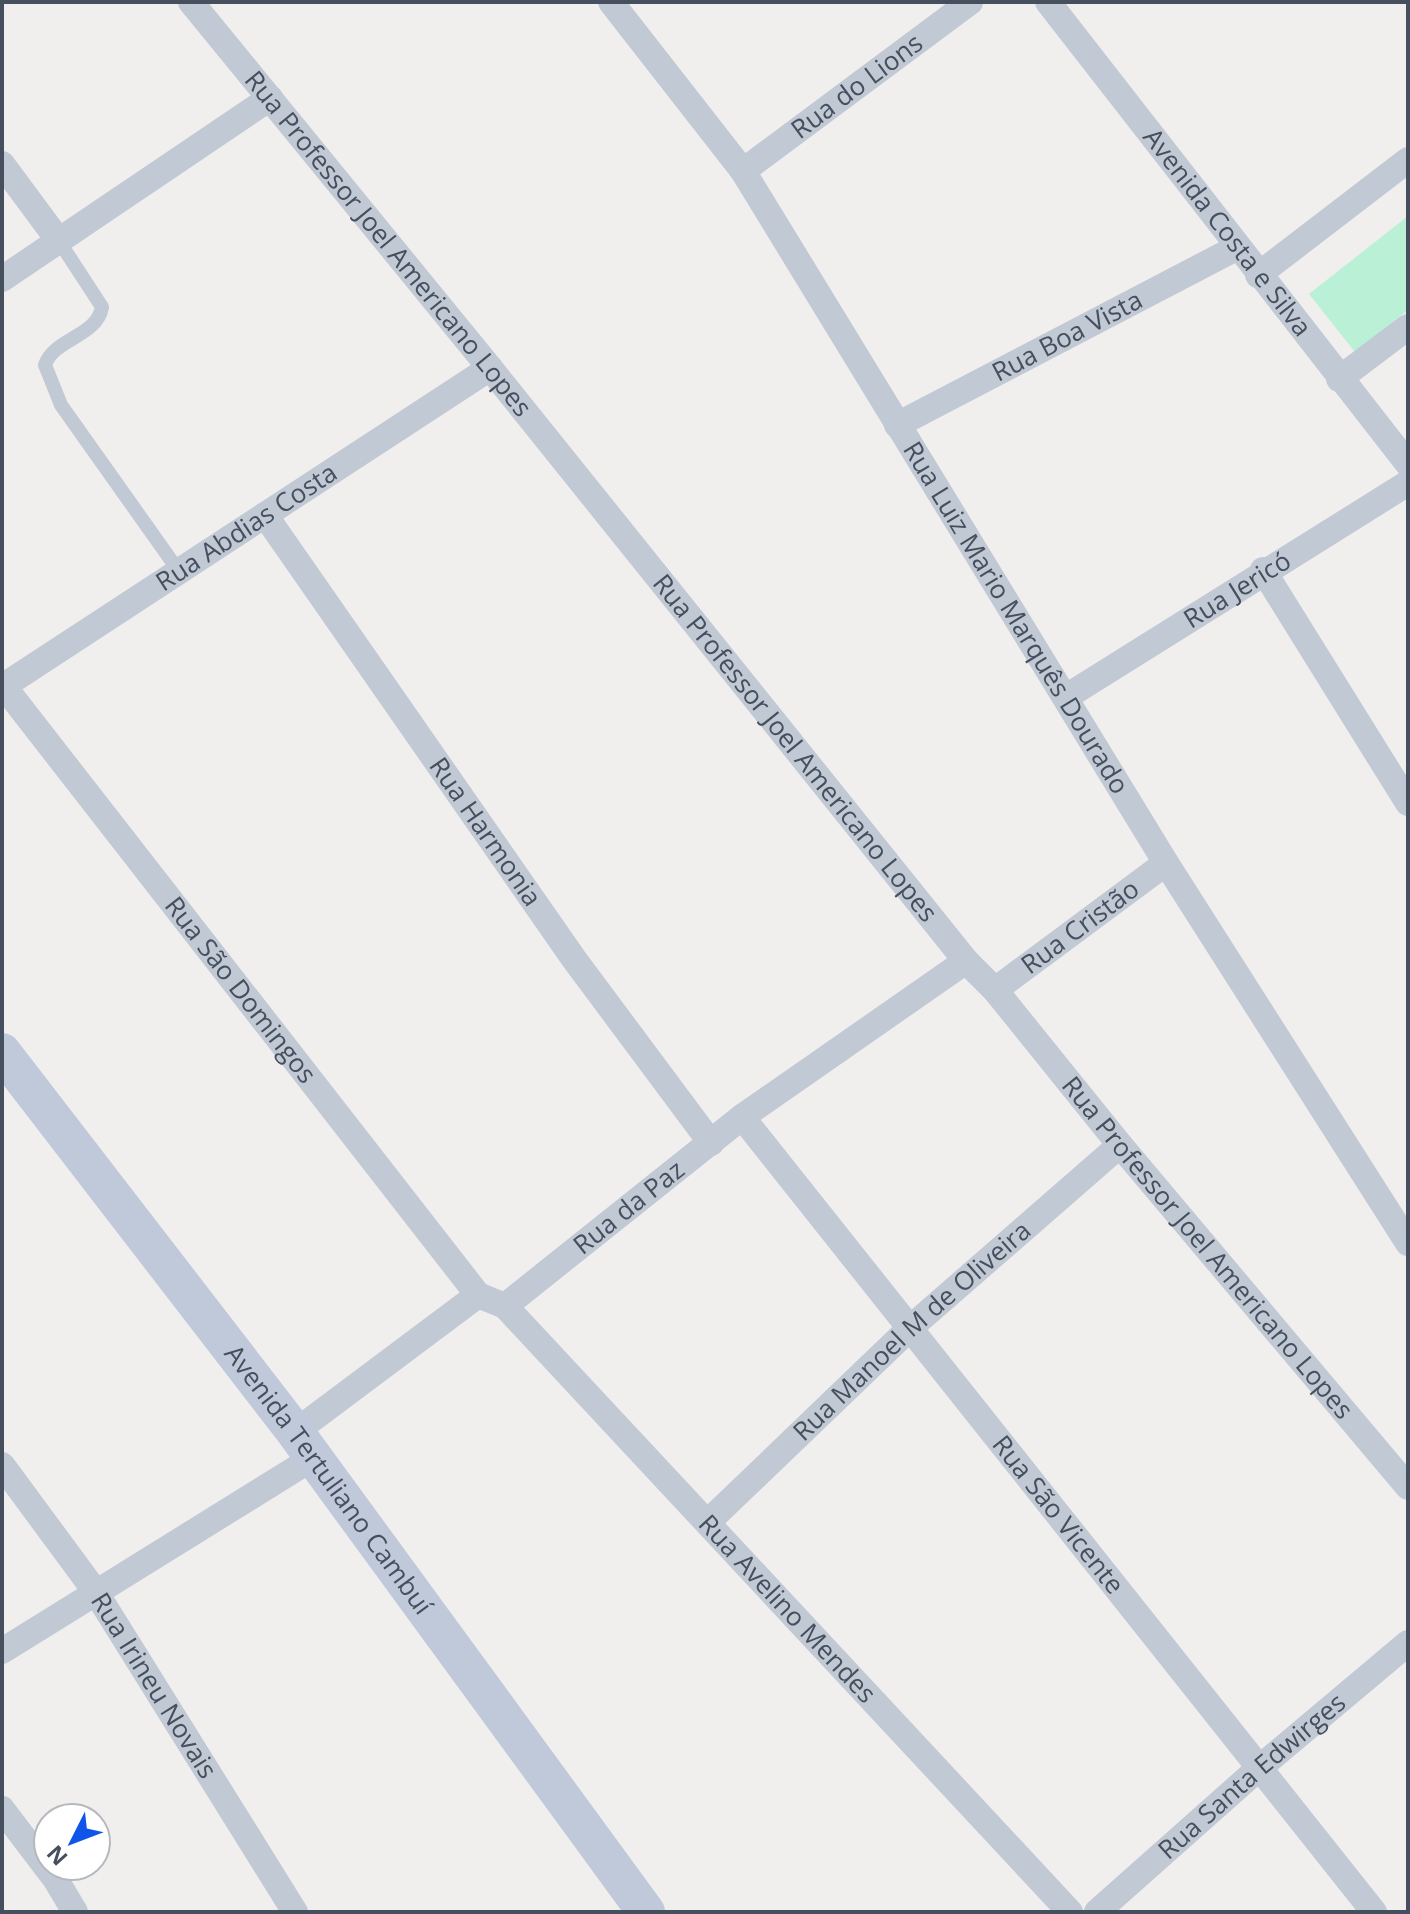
<svg xmlns="http://www.w3.org/2000/svg" width="1410" height="1914" viewBox="0 0 1410 1914" font-family="'Open Sans',sans-serif">
  <style>
    .green { fill: #baf1d6 }
    .lines { fill: none; stroke-linecap: round; stroke-linejoin: round }
    .lane { stroke: #c1c9d4; stroke-width: 14 }
    .street { stroke: #c1c9d4; stroke-width: 26 }
    .secondary { stroke: #c0c9d9; stroke-width: 38 }
    .labels { text-anchor: middle; stroke-width: 6; stroke-linejoin: round; paint-order: stroke }
    .street-label { font-size: 26px; fill: #454f5d; stroke: #fff }
  </style>
  <rect width="100%" height="100%" fill="#f1eeee"/>
  <!-- green -->
  <polygon class="green" points="1408,216 1408,310 1355,352 1309,294"/>
  <g class="lines">
    <!-- lane -->
    <path class="lane" d="M59 241 102 307C97 337 54 338 45 365L61 405 178 570"/>
    <!-- street -->
    <g class="street">
      <path id="s1" d="M191 2 490 368 966 961 995 990 1120 1145 1408 1487"/>
      <path id="s2" d="M611 2 743 171 1166 863 1408 1243"/>
      <path id="s3" d="M1048 2 1408 464"/>
      <polyline points="2,164 59,241"/>
      <path id="s4" d="M743 171 970 2"/>
      <polyline points="1258,275 1408,160"/>
      <polyline points="2,279 270,98"/>
      <polyline points="1339,379 1408,327"/>
      <path id="s5" d="M897 425 1238 247"/>
      <path id="s6" d="M265 515 574 959 711 1143"/>
      <polyline points="1263,570 1408,803"/>
      <path id="s7" d="M2 684 478 1295"/>
      <path id="s8" d="M2 687 490 368"/>
      <path id="s9" d="M1066 697 1408 483"/>
      <path id="s10" d="M995 990 1166 863"/>
      <path id="s11" d="M742 1117 1374 1912"/>
      <path id="s12" d="M505 1306 1070 1912"/>
      <path id="s13" d="M295 1432 478 1295 505 1306 742 1117 966 961"/>
      <path id="s14" d="M2 1465 95 1591 295 1912"/>
      <path id="s15" d="M709 1521 909 1329 1120 1145"/>
      <polyline points="2,1651 313,1458"/>
      <polyline points="2,1809 56,1880 75,1912"/>
      <path id="s16" d="M1097 1912 1258 1769 1408 1643"/>
    </g>
    <!-- secondary -->
    <path class="secondary" id="s17" d="M2 1052 295 1432 646 1912"/>
  </g>
  <g class="labels">
    <!-- street labels -->
    <g class="street-label">
      <text dy="9" stroke="none"><textPath href="#s4" startOffset="142">Rua do Lions</textPath></text>
      <text dy="9" stroke="none"><textPath href="#s3" startOffset="292">Avenida Costa e Silva</textPath></text>
      <text dy="9" stroke="none"><textPath href="#s1" startOffset="312">Rua Professor Joel Americano Lopes</textPath></text>
      <text dy="9" stroke="none"><textPath href="#s5" startOffset="192">Rua Boa Vista</textPath></text>
      <text dy="9" stroke="none"><textPath href="#s8" startOffset="292">Rua Abdias Costa</textPath></text>
      <text dy="9" stroke="none"><textPath href="#s9" startOffset="202">Rua Jericó</textPath></text>
      <text dy="9" stroke="none"><textPath href="#s2" startOffset="738">Rua Luiz Mario Marquês Dourado</textPath></text>
      <text dy="9" stroke="none"><textPath href="#s1" startOffset="960">Rua Professor Joel Americano Lopes</textPath></text>
      <text dy="9" stroke="none"><textPath href="#s6" startOffset="386">Rua Harmonia</textPath></text>
      <text dy="9" stroke="none"><textPath href="#s10" startOffset="106">Rua Cristão</textPath></text>
      <text dy="9" stroke="none"><textPath href="#s7" startOffset="388">Rua São Domingos</textPath></text>
      <text dy="9" stroke="none"><textPath href="#s13" startOffset="416">Rua da Paz</textPath></text>
      <text dy="9" stroke="none"><textPath href="#s1" startOffset="1608">Rua Professor Joel Americano Lopes</textPath></text>
      <text dy="9" stroke="none"><textPath href="#s15" startOffset="278">Rua Manoel M de Oliveira</textPath></text>
      <text dy="9" stroke="none"><textPath href="#s17" startOffset="538">Avenida Tertuliano Cambuí</textPath></text>
      <text dy="9" stroke="none"><textPath href="#s11" startOffset="508">Rua São Vicente</textPath></text>
      <text dy="9" stroke="none"><textPath href="#s12" startOffset="414">Rua Avelino Mendes</textPath></text>
      <text dy="9" stroke="none"><textPath href="#s14" startOffset="268">Rua Irineu Novais</textPath></text>
      <text dy="9" stroke="none"><textPath href="#s16" startOffset="206">Rua Santa Edwirges</textPath></text>
    </g>
  </g>
  <!-- border -->
  <rect width="1410" height="1914" fill="none" stroke="#454f5d" stroke-width="8"/>
  <!-- north arrow -->
  <g transform="translate(72 1842) rotate(228)"><circle r="38" fill="#ffffff" stroke="#b5b9be" stroke-width="2"/>
  <path d="M0-6L14 30L0 20L-14 30Z" fill="#0f55ea"/>
  <text y="-12" font-size="22" font-weight="bold" text-anchor="middle" fill="#454f5d">N</text>
  </g>
</svg>
